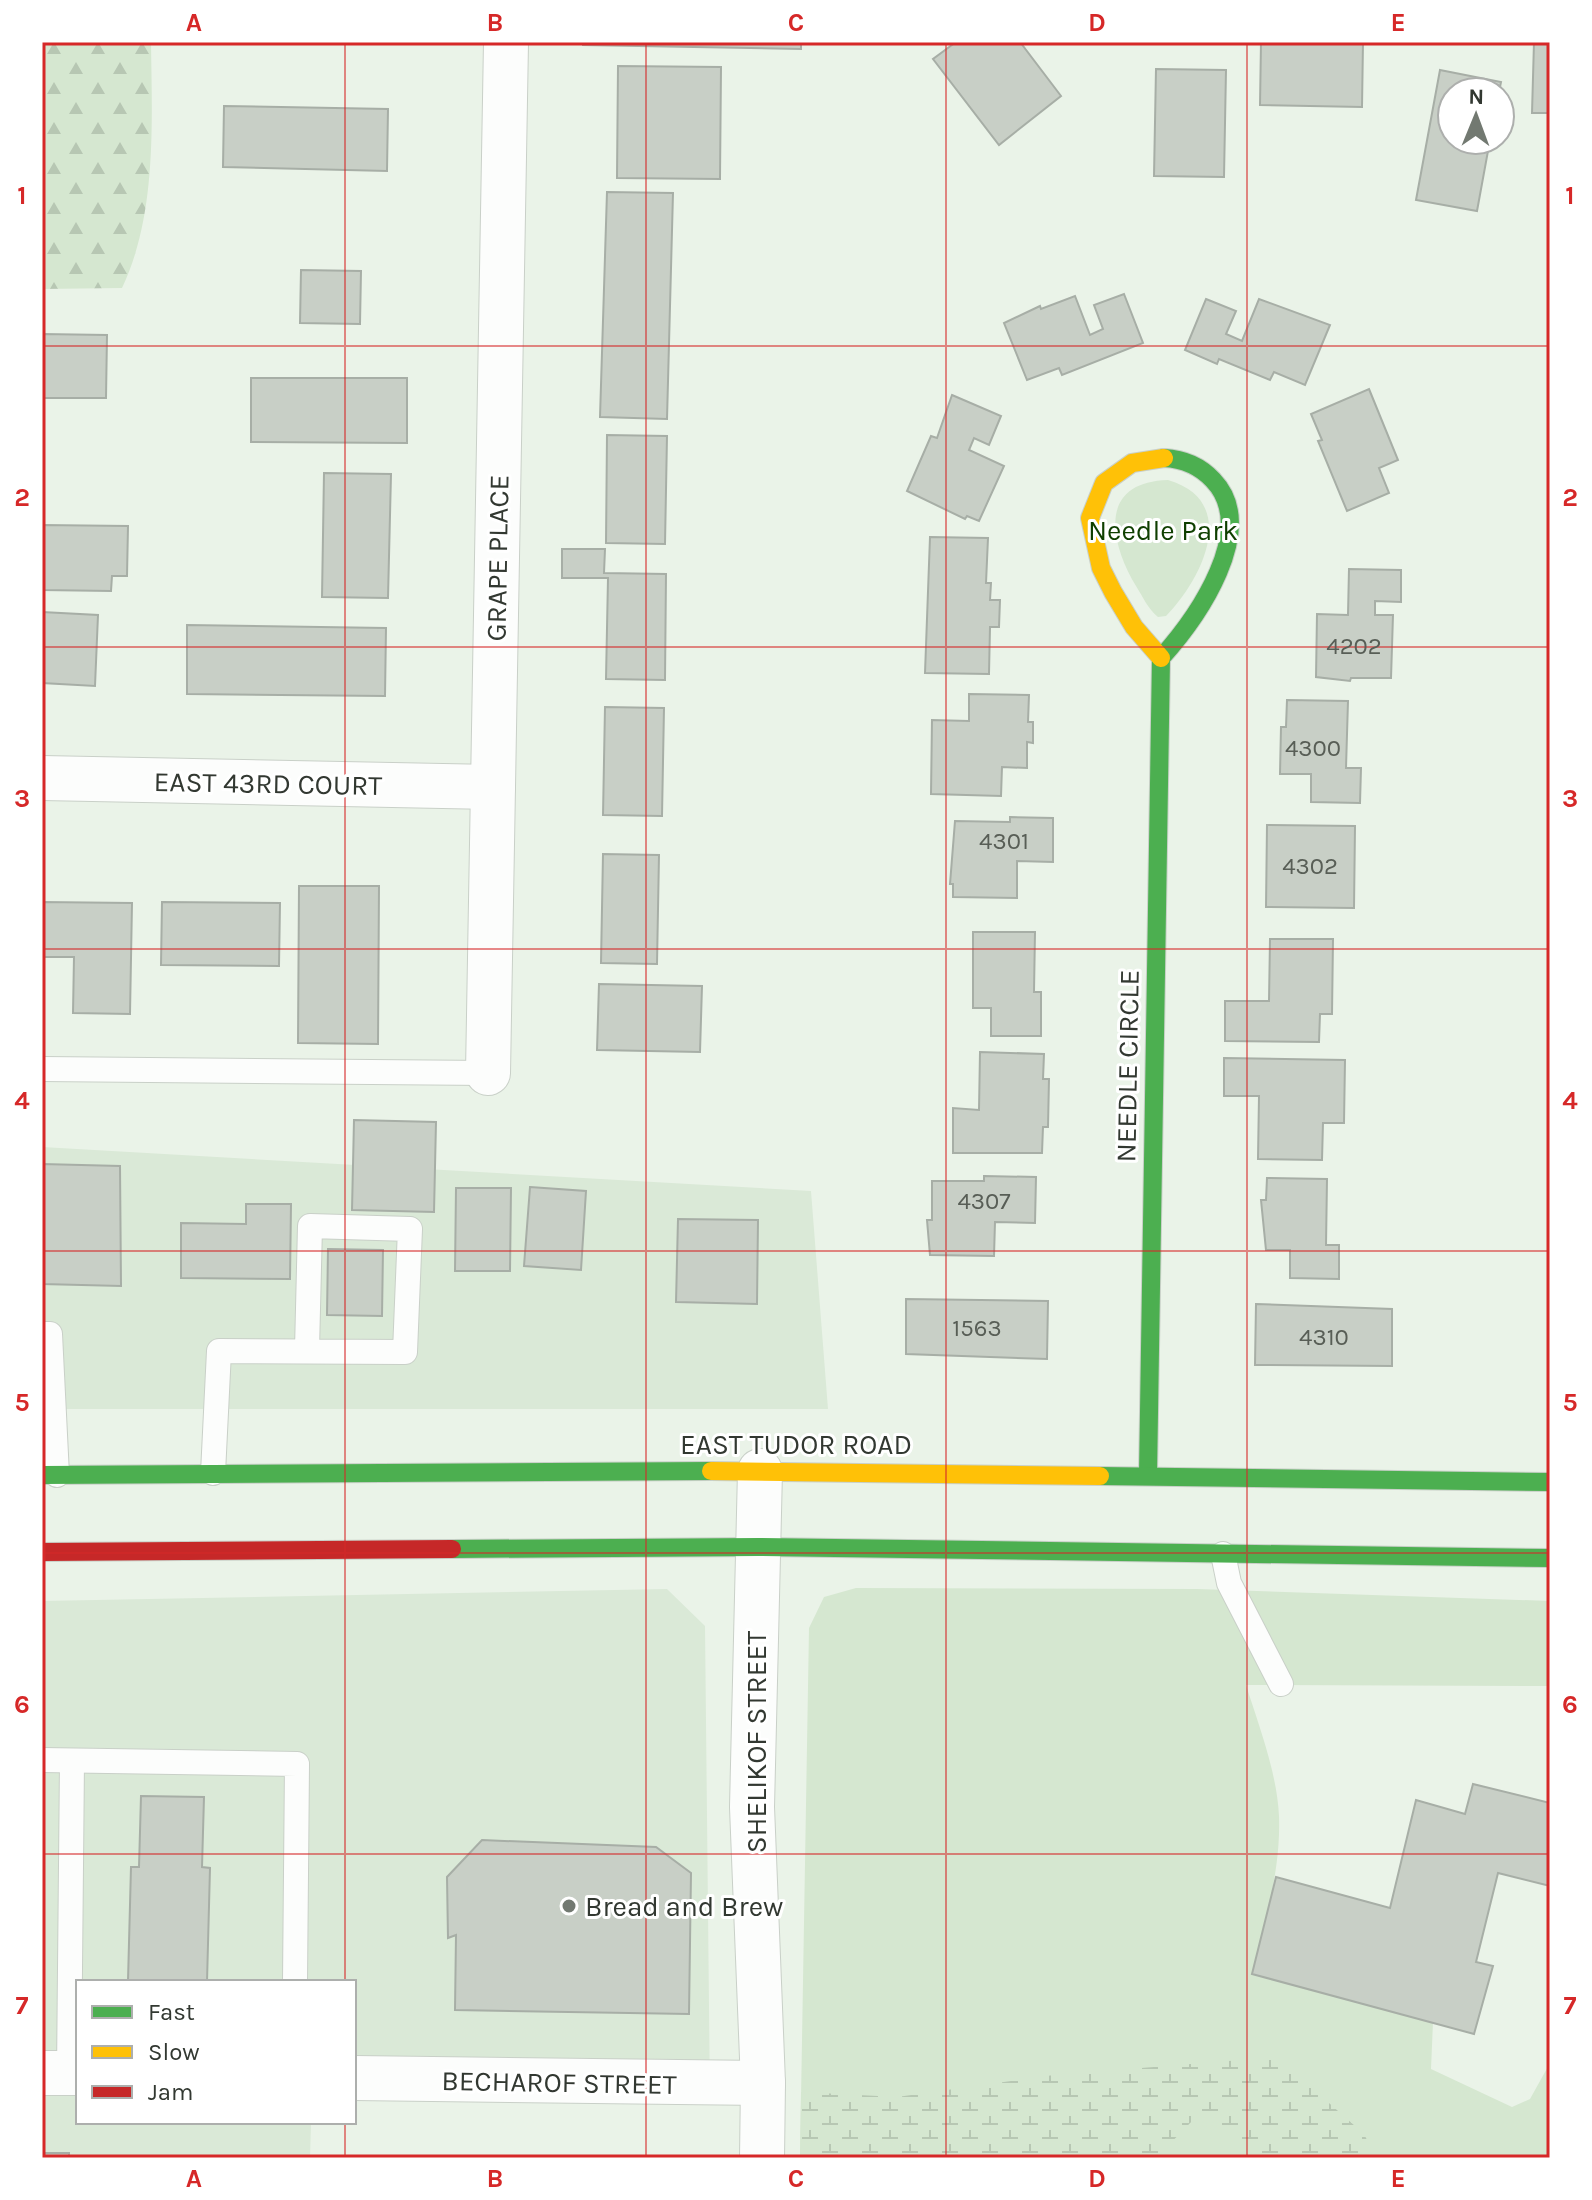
<svg xmlns="http://www.w3.org/2000/svg" width="1592" height="2200" viewBox="0 0 1592 2200" font-family="Karla,sans-serif">
  <style>
    .built { fill: #dae9d7 }
    .green { fill: #d5e7d0 }
    .forest { fill: url(#forest-firs) }
    .wetland { fill: url(#wetland-marsh) }
    .building { fill: #c8cfc6; stroke: #a7aea6; stroke-width: 2 }
    .lines { fill: none; stroke-linecap: round; stroke-linejoin: round }
    .lane-casing { stroke: #c9d0c8; stroke-width: 26 }
    .street-casing { stroke: #c9d0c8; stroke-width: 46 }
    .fast-casing { stroke: #c9d0c8; stroke-width: 20 }
    .slow-casing { stroke: #c9d0c8; stroke-width: 20 }
    .jam-casing { stroke: #c9d0c8; stroke-width: 20 }
    .lane { stroke: #fcfdfc; stroke-width: 24 }
    .street { stroke: #fcfdfc; stroke-width: 44 }
    .fast { stroke: #4caf50; stroke-width: 18 }
    .slow { stroke: #ffc107; stroke-width: 18 }
    .jam { stroke: #c62828; stroke-width: 18 }
    .grid { fill: none; stroke: #d62828; stroke-width: 2; stroke-opacity: 0.55 }
    .poi-dot { fill: #727971; stroke: #fff; stroke-width: 3 }
    .labels { text-anchor: middle; stroke-width: 6; stroke-linejoin: round; paint-order: stroke }
    .number-label { font-size: 24px; fill: #585e56 }
    .park-label { font-size: 28px; fill: #0f3f00; stroke: #fff }
    .street-label { font-size: 28px; fill: #323831; stroke: #fff }
    .poi-label { font-size: 28px; fill: #323831; stroke: #fff; text-anchor: start }
    .neatline { fill: none; stroke: #d62828; stroke-width: 3 }
    .grid-label { font-size: 26px; text-anchor: middle; font-weight: bold; fill: #d62828 }
  </style>
  <defs>
    <pattern id="forest-firs" width="22" height="20" patternUnits="userSpaceOnUse" patternTransform="scale(2)"><rect width="22" height="20" fill="#d5e7d0"/><path d="M5 1l3.5 6h-7zM16 11l3.5 6h-7z" fill="#b7c7b3"/></pattern>
    <pattern id="wetland-marsh" width="20" height="14" patternUnits="userSpaceOnUse" patternTransform="scale(2)"><rect width="20" height="14" fill="#d5e7d0"/><path d="M1 5h8M5 5V1M11 12h8M15 12V8" fill="none" stroke="#b7c7b3"/></pattern>
  </defs>
  <rect width="100%" height="100%" fill="#eaf3e8"/>
  <!-- built -->
  <g class="built">
    <polygon points="42,1147 811,1191 828,1409 42,1409"/>
    <polygon points="667,1589 705,1626 710,2100 354,2093 354,1982 78,1982 78,2122 311,2122 310,2158 42,2158 42,1601"/>
  </g>
  <!-- green -->
  <g class="green">
    <path d="M1168 480C1240 501 1203 578 1166 616L1158 617C1148 609 1143 597 1136 586 1110 543 1097 482 1168 480Z"/>
    <path d="M856 1588 1197 1589 1550 1601V1686L1246 1685C1259 1726 1277 1773 1279 1816 1281 1870 1265 1922 1252 1973L1433 2022 1431 2069 1512 2107 1530 2099 1550 2063V2158H800L809 1628 824 1597Z"/>
  </g>
  <!-- forest -->
  <path class="forest" d="M42 42H151C152 123 157 214 122 288L42 289Z"/>
  <!-- wetland -->
  <polygon class="wetland" points="1277,2057 1364,2134 1376,2158 1238,2158 1239,2138 1195,2118 1156,2158 800,2158 801,2092 897,2097 1054,2075"/>
  <!-- building -->
  <g class="building">
    <polygon points="583,42 801,42 801,49 583,45"/>
    <polygon points="956,42 1020,42 1061,96 999,145 933,59"/>
    <polygon points="1261,42 1363,42 1362,107 1260,105"/>
    <polygon points="1534,42 1550,42 1550,113 1532,113"/>
    <polygon points="618,66 721,67 720,179 617,178"/>
    <polygon points="1156,69 1226,70 1224,177 1154,176"/>
    <polygon points="1440,70 1501,82 1499,92 1452,92 1452,140 1490,140 1477,211 1416,200"/>
    <polygon points="224,106 388,109 387,171 223,167"/>
    <polygon points="607,192 673,193 667,419 600,417"/>
    <polygon points="301,270 361,271 360,324 300,323"/>
    <polygon points="1124,294 1143,343 1062,375 1059,368 1027,380 1004,323 1040,306 1041,309 1075,296 1090,335 1103,329 1094,305"/>
    <polygon points="1206,299 1236,311 1226,334 1242,341 1259,299 1330,325 1305,385 1274,372 1270,380 1219,359 1217,364 1185,350"/>
    <polygon points="42,334 107,335 106,398 42,398"/>
    <polygon points="251,378 407,378 407,443 251,442"/>
    <polygon points="1369,389 1398,460 1379,468 1389,493 1347,511 1318,441 1322,440 1311,414"/>
    <polygon points="952,395 1001,416 989,445 974,438 969,450 1004,466 979,521 967,516 965,519 907,491 931,436 937,438"/>
    <polygon points="607,435 667,436 665,544 606,543"/>
    <polygon points="324,473 391,474 388,598 322,597"/>
    <polygon points="42,525 128,526 127,576 112,576 111,591 42,590"/>
    <polygon points="930,537 988,538 986,583 991,583 990,600 1000,600 999,627 990,627 989,674 925,673"/>
    <polygon points="562,549 605,549 604,573 666,574 665,680 606,679 608,578 562,578"/>
    <polygon points="1349,569 1401,570 1401,602 1375,601 1375,615 1393,615 1391,678 1351,678 1350,681 1316,677 1317,614 1348,615"/>
    <polygon points="42,612 98,615 95,686 42,683"/>
    <polygon points="187,625 386,628 385,696 187,694"/>
    <polygon points="969,694 1029,695 1028,722 1033,722 1033,743 1027,742 1027,768 1002,767 1001,796 931,794 932,720 969,721"/>
    <polygon points="1287,700 1348,701 1346,768 1361,768 1360,803 1311,802 1311,774 1280,774 1281,727 1286,727"/>
    <polygon points="605,707 664,708 662,816 603,815"/>
    <polygon points="1010,817 1053,818 1053,862 1017,861 1017,898 953,897 953,884 950,884 955,821 1010,822"/>
    <polygon points="1267,825 1355,826 1354,908 1266,907"/>
    <polygon points="603,854 659,855 657,964 601,963"/>
    <polygon points="299,886 379,886 378,1044 298,1043"/>
    <polygon points="42,902 132,903 130,1014 73,1013 74,957 42,957"/>
    <polygon points="162,902 280,903 279,966 161,965"/>
    <polygon points="973,932 1035,932 1034,992 1041,992 1041,1036 991,1036 991,1008 973,1008"/>
    <polygon points="1270,939 1333,939 1332,1014 1320,1014 1319,1042 1225,1041 1225,1001 1269,1001"/>
    <polygon points="599,984 702,986 700,1052 597,1050"/>
    <polygon points="980,1052 1044,1054 1043,1079 1049,1079 1048,1127 1043,1127 1042,1153 953,1153 953,1108 979,1110"/>
    <polygon points="1224,1058 1345,1060 1344,1123 1323,1123 1322,1160 1258,1159 1259,1096 1224,1096"/>
    <polygon points="354,1120 436,1122 434,1212 352,1210"/>
    <polygon points="42,1164 120,1166 121,1286 42,1284"/>
    <polygon points="984,1176 1036,1177 1035,1223 995,1222 994,1256 930,1255 927,1220 932,1220 932,1181 984,1181"/>
    <polygon points="1267,1178 1327,1179 1326,1245 1339,1245 1339,1279 1290,1278 1290,1250 1266,1250 1261,1200 1266,1200"/>
    <polygon points="530,1187 586,1191 581,1270 524,1266"/>
    <polygon points="456,1188 511,1188 510,1271 455,1271"/>
    <polygon points="246,1204 291,1204 290,1279 181,1278 181,1223 246,1224"/>
    <polygon points="678,1219 758,1220 757,1304 676,1302"/>
    <polygon points="328,1249 383,1250 382,1316 327,1315"/>
    <polygon points="906,1299 1048,1301 1047,1359 906,1354"/>
    <polygon points="1256,1304 1392,1309 1392,1366 1255,1365"/>
    <polygon points="1473,1784 1550,1803 1550,1886 1498,1873 1476,1962 1493,1966 1474,2034 1252,1974 1276,1877 1390,1908 1416,1800 1465,1814"/>
    <polygon points="141,1796 204,1797 202,1867 210,1868 207,1982 128,1981 131,1867 139,1867"/>
    <polygon points="482,1840 656,1847 691,1873 689,2014 455,2010 456,1935 448,1938 447,1877"/>
    <rect x="42" y="2153" width="27" height="5"/>
  </g>
  <g class="lines">
    <!-- lane casing -->
    <g class="lane-casing">
      <g id="lane">
        <polyline points="42,1069 488,1073"/>
        <polyline points="42,1334 50,1334 57,1475"/>
        <polyline points="213,1473 219,1351 405,1352 410,1229 310,1226 307,1350"/>
        <polyline points="1223,1554 1229,1583 1281,1684"/>
        <polyline points="42,1760 297,1764 295,1982"/>
        <polyline points="69,2073 72,1761"/>
      </g>
    </g>
    <!-- street casing -->
    <g class="street-casing">
      <g id="street">
        <polyline points="42,778 493,787"/>
        <polyline points="488,1073 506,42"/>
        <polyline points="760,1471 752,1807 763,2083 762,2158"/>
        <polyline points="42,2073 78,2073"/>
        <polyline points="354,2078 763,2083"/>
      </g>
    </g>
    <!-- fast casing -->
    <g class="fast-casing">
      <g id="fast">
        <polyline points="42,1475 711,1471"/>
        <path d="M1148 1475 1161 658C1197 618 1260 529 1213 480 1200 466 1183 459 1164 458"/>
        <polyline points="1100,1476 1550,1482"/>
        <polyline points="452,1549 758,1547 1550,1558"/>
      </g>
    </g>
    <!-- slow casing -->
    <g class="slow-casing">
      <g id="slow">
        <polyline points="1161,658 1134,627 1113,592 1101,568 1090,518 1104,483 1132,463 1164,458"/>
        <polyline points="711,1471 1100,1476"/>
      </g>
    </g>
    <!-- jam casing -->
    <g class="jam-casing">
      <polyline id="jam" points="42,1552 452,1549"/>
    </g>
    <!-- lane -->
    <use href="#lane" class="lane"/>
    <!-- street -->
    <use href="#street" class="street"/>
    <!-- fast -->
    <use href="#fast" class="fast"/>
    <!-- slow -->
    <use href="#slow" class="slow"/>
    <!-- jam -->
    <use href="#jam" class="jam"/>
  </g>
  <!-- grid -->
  <path class="grid" d="M345 42V1982M646 42V2158M946 42V2158M1247 42V2158M42 346H1550M42 647H1550M42 949H1550M42 1251H1550M42 1553H1550M42 1854H1550M345 2122V2158"/>
  <!-- markers -->
  <circle class="poi-dot" cx="569" cy="1906" r="8"/>
  <g class="labels">
    <!-- number labels -->
    <g class="number-label">
      <text x="1354" y="654">4202</text>
      <text x="1313" y="756">4300</text>
      <text x="1004" y="849">4301</text>
      <text x="1310" y="874">4302</text>
      <text x="984" y="1209">4307</text>
      <text x="977" y="1336">1563</text>
      <text x="1324" y="1345">4310</text>
    </g>
    <!-- park labels -->
    <g class="park-label">
      <text x="1163" y="540">Needle Park</text>
    </g>
    <!-- street labels -->
    <g class="street-label">
      <text transform="translate(497 558) rotate(-89)" y="10">GRAPE PLACE</text>
      <text transform="translate(268 783) rotate(1)" y="10">EAST 43RD COURT</text>
      <text transform="translate(1127 1066) rotate(-89)" y="10">NEEDLE CIRCLE</text>
      <text x="796" y="1454">EAST TUDOR ROAD</text>
      <text transform="translate(756 1742) rotate(-90)" y="10">SHELIKOF STREET</text>
      <text transform="translate(559 2082) rotate(1)" y="10">BECHAROF STREET</text>
    </g>
    <!-- poi labels -->
    <g class="poi-label">
      <text x="585" y="1916">Bread and Brew</text>
    </g>
  </g>
  <!-- border -->
  <rect width="1592" height="2200" fill="none" stroke="#ffffff" stroke-width="88"/>
  <!-- legend -->
  <rect x="76" y="1980" width="280" height="144" fill="#ffffff" stroke="#adafad" stroke-width="2"/>
  <rect x="92" y="2006" width="40" height="12" fill="#4caf50" stroke="#adafad" stroke-width="2"/>
  <text x="148" y="2020" font-size="24" fill="#323831">Fast</text>
  <rect x="92" y="2046" width="40" height="12" fill="#ffc107" stroke="#adafad" stroke-width="2"/>
  <text x="148" y="2060" font-size="24" fill="#323831">Slow</text>
  <rect x="92" y="2086" width="40" height="12" fill="#c62828" stroke="#adafad" stroke-width="2"/>
  <text x="148" y="2100" font-size="24" fill="#323831">Jam</text>
  <!-- north arrow -->
  <g transform="translate(1476 116) rotate(1)"><circle r="38" fill="#ffffff" stroke="#adafad" stroke-width="2"/>
  <path d="M0-6L14 30L0 20L-14 30Z" fill="#727971"/>
  <text y="-12" font-size="22" font-weight="bold" text-anchor="middle" fill="#323831">N</text>
  </g>
  <rect x="44" y="44" width="1504" height="2112" class="neatline"/>
  <g class="grid-label">
    <text x="194" y="31">A</text>
    <text x="495" y="31">B</text>
    <text x="796" y="31">C</text>
    <text x="1097" y="31">D</text>
    <text x="1398" y="31">E</text>
    <text x="22" y="204">1</text>
    <text x="1570" y="204">1</text>
    <text x="22" y="506">2</text>
    <text x="1570" y="506">2</text>
    <text x="22" y="807">3</text>
    <text x="1570" y="807">3</text>
    <text x="22" y="1109">4</text>
    <text x="1570" y="1109">4</text>
    <text x="22" y="1411">5</text>
    <text x="1570" y="1411">5</text>
    <text x="22" y="1713">6</text>
    <text x="1570" y="1713">6</text>
    <text x="22" y="2014">7</text>
    <text x="1570" y="2014">7</text>
    <text x="194" y="2187">A</text>
    <text x="495" y="2187">B</text>
    <text x="796" y="2187">C</text>
    <text x="1097" y="2187">D</text>
    <text x="1398" y="2187">E</text>
  </g>
</svg>
